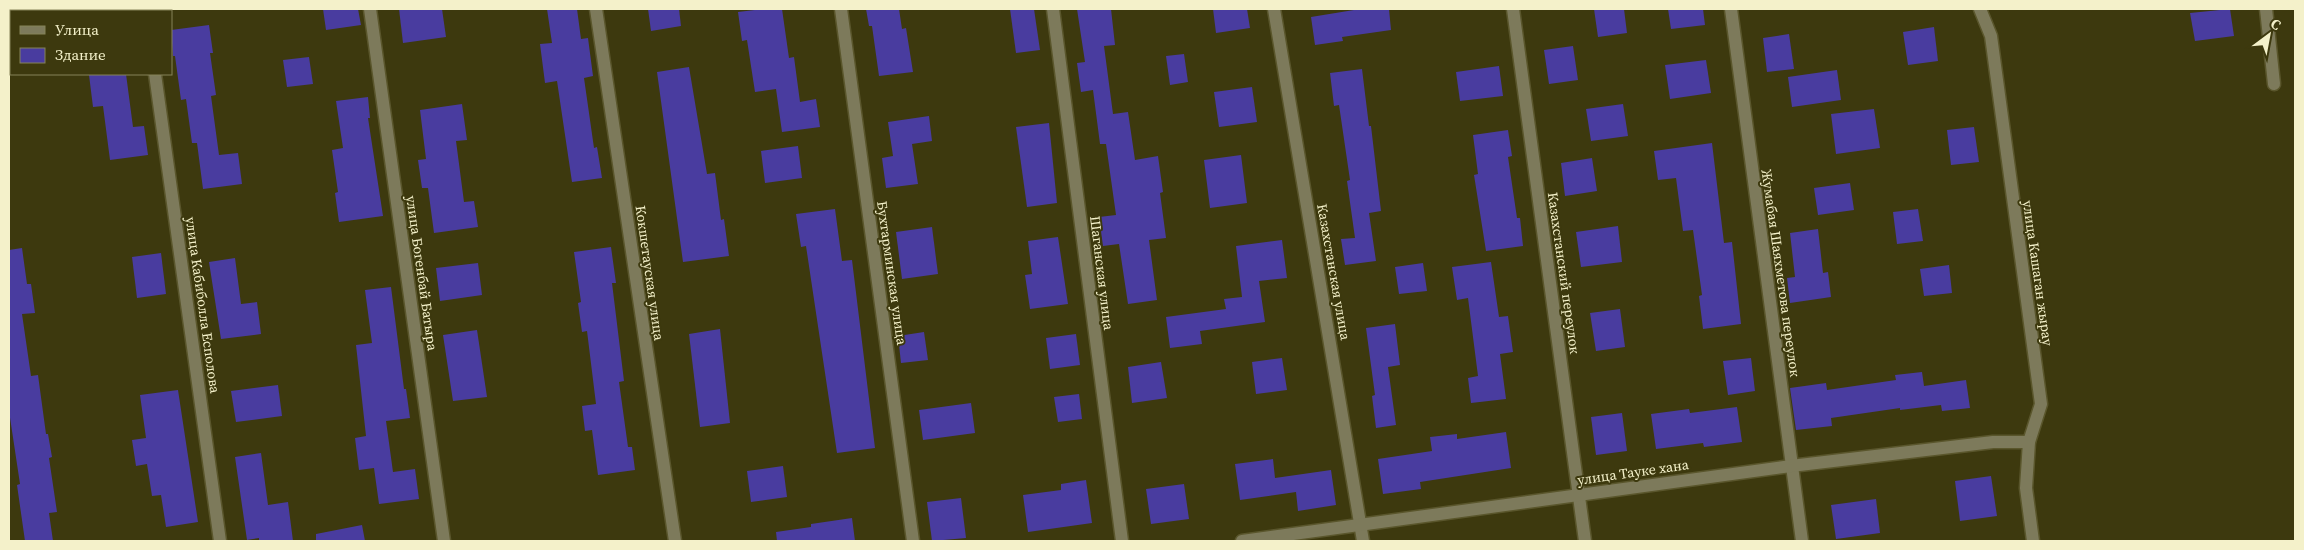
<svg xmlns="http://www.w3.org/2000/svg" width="2304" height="550" viewBox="0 0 2304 550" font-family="'Source Serif 4',serif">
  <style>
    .building { fill: #493c9f }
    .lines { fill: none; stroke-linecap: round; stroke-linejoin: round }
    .minor-casing { stroke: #5a562c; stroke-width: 15 }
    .minor { stroke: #7d7a5b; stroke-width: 12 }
    .labels { text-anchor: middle; stroke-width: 4; stroke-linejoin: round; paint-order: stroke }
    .street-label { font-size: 14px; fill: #f4f1ca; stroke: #3d390e }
  </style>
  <rect width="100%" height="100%" fill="#3d390e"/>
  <!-- building -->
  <g class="building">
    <polygon points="323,9 358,9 361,25 326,30"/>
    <polygon points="399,9 442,9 446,37 403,43"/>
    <polygon points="547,9 577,9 581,39 588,38 593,76 584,78 594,148 597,147 602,178 572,182 557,81 545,83 540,44 552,43"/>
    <polygon points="648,9 679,9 681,26 651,31"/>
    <polygon points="763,9 782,9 789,58 794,57 800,102 816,99 820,127 782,132 776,89 755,92 747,40 742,41 738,12"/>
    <polygon points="866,9 899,9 902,29 906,28 913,72 879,76 872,26 869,26"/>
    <polygon points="1010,9 1034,9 1040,50 1016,53"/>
    <polygon points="1077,9 1111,9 1115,45 1104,46 1113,114 1128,112 1135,160 1158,156 1163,192 1160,193 1166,238 1149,240 1157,300 1128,304 1119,244 1103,246 1099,217 1116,215 1106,144 1100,144 1093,90 1081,92 1077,63 1085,62"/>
    <polygon points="1213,9 1247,9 1250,28 1216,33"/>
    <polygon points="1360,9 1389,9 1391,30 1342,37 1343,41 1315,45 1311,17"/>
    <polygon points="1594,9 1624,9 1627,33 1598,37"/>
    <polygon points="1668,9 1703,9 1705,25 1671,29"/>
    <polygon points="2230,9 2234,36 2195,41 2190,13"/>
    <polygon points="209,25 213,53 210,53 216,95 211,96 219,155 238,153 242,184 203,189 197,143 192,143 186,99 181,100 175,56 173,56 171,30"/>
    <polygon points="1934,27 1938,61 1908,65 1903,32"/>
    <polygon points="1789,34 1794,69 1767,72 1763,38"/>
    <polygon points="1573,46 1578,80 1549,84 1544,50"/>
    <polygon points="1184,54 1188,82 1170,85 1166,56"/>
    <polygon points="309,57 313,84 287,87 283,60"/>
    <polygon points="1706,60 1711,93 1670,99 1665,65"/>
    <polygon points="1499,66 1503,96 1460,101 1456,72"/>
    <polygon points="689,67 707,174 715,173 721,220 724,219 729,256 683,262 657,72"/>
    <polygon points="1362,69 1369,126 1371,126 1381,211 1369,213 1376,261 1345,265 1341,239 1355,238 1347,181 1350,180 1339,105 1334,106 1330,73"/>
    <polygon points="1837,70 1841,100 1792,107 1788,77"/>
    <polygon points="101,74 126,74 133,127 144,126 148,155 110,160 103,106 93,107 89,75"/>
    <polygon points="1252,87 1257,122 1219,127 1214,92"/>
    <polygon points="368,97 370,118 368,118 383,216 339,222 335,193 338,192 332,150 343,148 336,101"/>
    <polygon points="462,104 467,140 456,141 464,202 474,201 478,227 434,233 428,188 422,188 418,160 426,159 420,110"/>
    <polygon points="1623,104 1628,136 1591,141 1586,109"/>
    <polygon points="1874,109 1880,148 1836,154 1831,114"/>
    <polygon points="929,116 932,141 912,144 918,184 886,188 882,158 893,156 888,122"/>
    <polygon points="1049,123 1057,203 1027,207 1016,127"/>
    <polygon points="1974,127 1979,162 1951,165 1947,130"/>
    <polygon points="1508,130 1512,156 1508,157 1517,218 1520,218 1523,246 1486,251 1474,175 1478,174 1473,135"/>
    <polygon points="1712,143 1724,243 1732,242 1741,324 1703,329 1699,296 1702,295 1693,230 1683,231 1676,178 1658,180 1654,151"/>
    <polygon points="798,146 802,178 765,183 761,151"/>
    <polygon points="1241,155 1247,203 1210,208 1204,160"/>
    <polygon points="1592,158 1597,191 1565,196 1561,163"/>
    <polygon points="1850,183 1854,210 1818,215 1814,188"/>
    <polygon points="835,209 842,261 852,260 875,448 837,453 806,246 801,247 796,214"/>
    <polygon points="1918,209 1923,241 1897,244 1893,212"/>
    <polygon points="1618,226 1622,262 1581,267 1576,232"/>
    <polygon points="932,227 938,274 902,279 896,232"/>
    <polygon points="1818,229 1823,273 1828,272 1831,297 1790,303 1787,278 1795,277 1790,233"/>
    <polygon points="1058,237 1068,304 1030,309 1025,275 1032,274 1028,241"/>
    <polygon points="1282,240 1287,278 1259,281 1265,322 1200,331 1202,344 1170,348 1166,317 1226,309 1224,299 1242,297 1236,246"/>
    <polygon points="611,247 616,283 612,283 624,381 619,382 628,447 632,447 635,470 598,475 592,430 585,431 582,406 596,404 587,331 582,332 578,303 581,302 574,252"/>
    <polygon points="22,248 27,284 31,284 35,313 22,314 31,376 38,375 46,434 48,434 52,457 49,458 57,512 49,513 53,541 25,541 17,485 20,484 9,411 9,250"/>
    <polygon points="161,253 166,294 137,298 132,257"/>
    <polygon points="235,258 241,304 257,302 261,334 221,339 209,262"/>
    <polygon points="1491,262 1499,317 1508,316 1513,352 1500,354 1506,399 1471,403 1468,378 1478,376 1468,298 1457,300 1452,267"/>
    <polygon points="478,263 482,295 440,301 436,268"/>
    <polygon points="1423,263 1427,291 1399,294 1395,267"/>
    <polygon points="1949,265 1952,293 1924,296 1920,269"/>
    <polygon points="391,287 404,389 406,389 410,418 386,421 393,472 415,469 419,499 379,504 374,468 359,470 355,438 366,436 356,345 372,343 365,290"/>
    <polygon points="1620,309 1625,347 1596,351 1590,313"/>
    <polygon points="1395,324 1400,365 1388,367 1396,425 1376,428 1372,396 1375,395 1366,328"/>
    <polygon points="720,329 730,423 700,427 689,334"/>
    <polygon points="477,330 487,397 453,401 443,335"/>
    <polygon points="924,332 928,360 901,363 898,336"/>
    <polygon points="1076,334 1080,365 1050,369 1046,338"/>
    <polygon points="1282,358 1287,390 1256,394 1252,362"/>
    <polygon points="1751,358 1755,391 1728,395 1723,361"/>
    <polygon points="1161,362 1167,398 1132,403 1128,367"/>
    <polygon points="1922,372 1924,386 1966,380 1970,408 1942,411 1941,405 1900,410 1900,408 1831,418 1832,426 1796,430 1790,388 1826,383 1827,390 1896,380 1895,375"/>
    <polygon points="278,385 282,416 236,422 231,391"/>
    <polygon points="178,390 198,522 166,527 161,495 152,496 147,464 136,466 132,440 146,438 140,395"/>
    <polygon points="1079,394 1082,419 1058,422 1054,397"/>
    <polygon points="971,403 975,433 923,440 919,410"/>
    <polygon points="1737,407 1742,442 1704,447 1703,443 1656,449 1651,414 1689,409 1690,413"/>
    <polygon points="1622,413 1627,451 1596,455 1591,417"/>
    <polygon points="1506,432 1511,468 1420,482 1421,489 1383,494 1378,459 1432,451 1430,437 1457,434 1457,439"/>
    <polygon points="261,453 268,505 288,502 293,541 259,541 259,538 247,540 235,457"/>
    <polygon points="1273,459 1275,478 1331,470 1336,505 1298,511 1296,492 1240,500 1235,464"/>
    <polygon points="783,466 787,497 751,502 747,471"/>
    <polygon points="1991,476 1997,516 1960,521 1955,481"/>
    <polygon points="1086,480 1092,523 1028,532 1023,495 1061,490 1061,484"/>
    <polygon points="1184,484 1189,519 1151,524 1146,489"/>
    <polygon points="961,498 966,538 932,541 927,502"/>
    <polygon points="1876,499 1880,533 1836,539 1831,505"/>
    <polygon points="852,518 855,541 777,541 776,532 811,527 811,524"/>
    <polygon points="362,525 365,541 316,541 316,534"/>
  </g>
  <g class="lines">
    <!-- minor casing -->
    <g class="minor-casing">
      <g id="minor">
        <polyline points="146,9 147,11"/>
        <polyline points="370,9 444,541"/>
        <polyline points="596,9 675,541"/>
        <polyline points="841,9 913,541"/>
        <polyline points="1053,9 1122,541"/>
        <polyline points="1274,9 1363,541"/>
        <polyline points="1513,9 1585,541"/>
        <polyline points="1731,9 1802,541"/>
        <polyline points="1980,9 1991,36 2041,404 2029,442 2026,488 2033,541"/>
        <polyline points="2266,9 2274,84"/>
        <polyline points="155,74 220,541"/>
        <polyline points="1242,541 1791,466 1993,442 2029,442"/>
      </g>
    </g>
    <!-- minor -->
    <use href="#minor" class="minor"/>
  </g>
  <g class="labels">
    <!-- street labels -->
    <g class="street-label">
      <text transform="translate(1334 272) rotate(80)" y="5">Казахстанская улица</text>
      <text transform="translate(422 273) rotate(82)" y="5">улица Богенбай Батыра</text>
      <text transform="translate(650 273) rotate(82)" y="5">Кокшетауская улица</text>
      <text transform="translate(892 273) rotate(82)" y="5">Бухтарминская улица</text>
      <text transform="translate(1102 273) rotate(83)" y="5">Шаганская улица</text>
      <text transform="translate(1564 273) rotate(82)" y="5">Казахстанский переулок</text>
      <text transform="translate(1781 273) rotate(82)" y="5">Жумабая Шаяхметова переулок</text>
      <text transform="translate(2038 273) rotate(82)" y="5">улица Кашаган жырау</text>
      <text transform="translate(203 305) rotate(82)" y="5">улица Кабиболла Есполова</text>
      <text transform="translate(1633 472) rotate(-8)" y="5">улица Тауке хана</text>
    </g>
  </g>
  <!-- border -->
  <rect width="2304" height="550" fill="none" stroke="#f4f1ca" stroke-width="20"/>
  <!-- legend -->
  <rect x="10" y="10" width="162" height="65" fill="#3d390e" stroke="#868359"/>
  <rect x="20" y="26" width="25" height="8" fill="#7d7a5b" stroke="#868359"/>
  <text x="55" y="35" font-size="15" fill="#f4f1ca">Улица</text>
  <rect x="20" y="48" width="25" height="15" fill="#493c9f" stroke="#868359"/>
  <text x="55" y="60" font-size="15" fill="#f4f1ca">Здание</text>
  <!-- north arrow -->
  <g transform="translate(2269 35) rotate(32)" stroke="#3d390e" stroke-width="4" paint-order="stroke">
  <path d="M0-4L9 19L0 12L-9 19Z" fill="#f4f1ca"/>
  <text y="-8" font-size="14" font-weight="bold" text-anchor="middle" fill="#f4f1ca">С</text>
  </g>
</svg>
